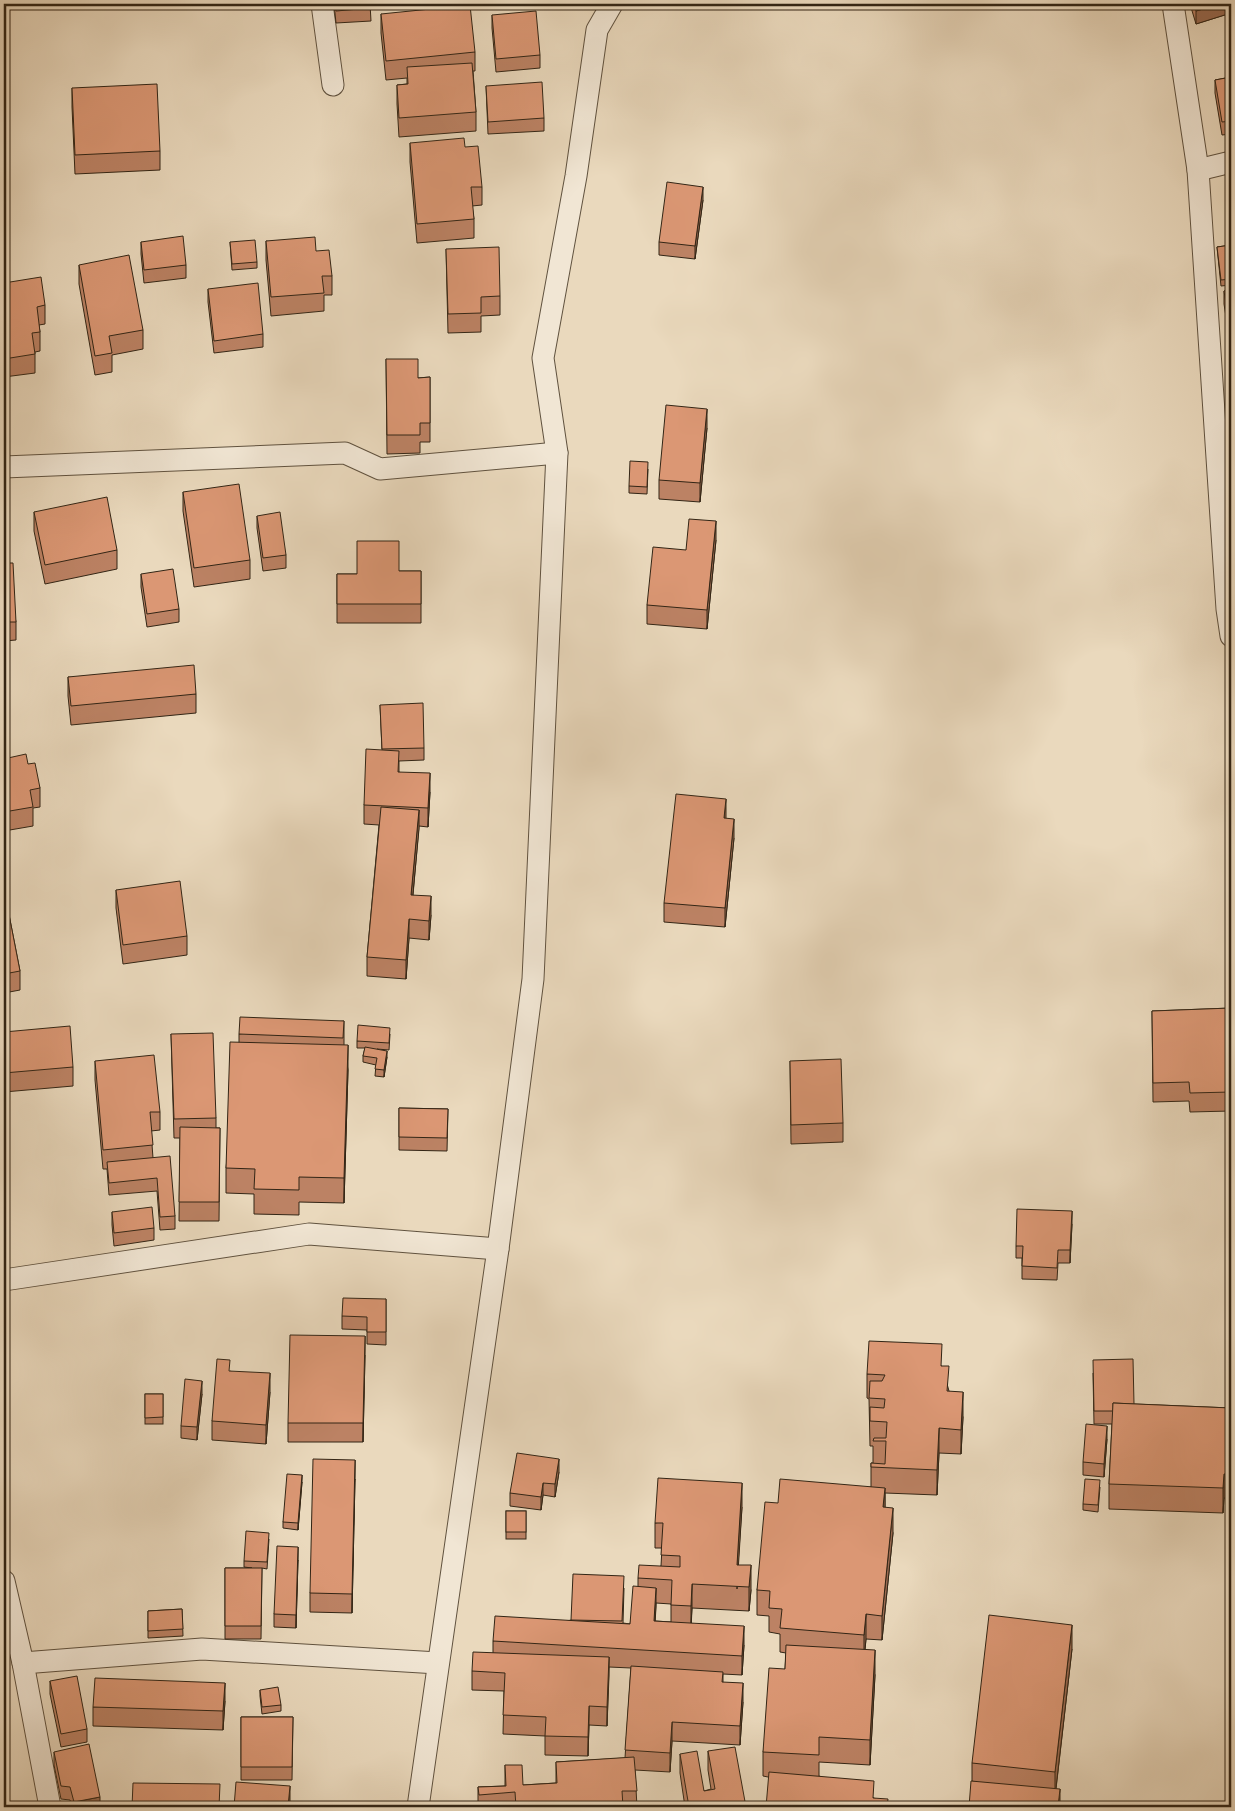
<svg xmlns="http://www.w3.org/2000/svg" width="1235" height="1811" viewBox="0 0 1235 1811" font-family="'EB Garamond',serif">
  <style>
    .lines { fill: none; stroke-linecap: round; stroke-linejoin: round }
    .minor-casing { stroke: #60523f; stroke-width: 23 }
    .minor { stroke: #f1e6d4; stroke-width: 21 }
    .wall { fill: #bc8264; stroke: #322515; fill-rule: evenodd }
    .shaded-wall { fill: #996a51; stroke: #322515 }
    .building { fill: #db9774; stroke: #322515 }
  </style>
  <rect width="100%" height="100%" fill="#ead9bd"/>
  <filter id="stains"><feTurbulence type="fractalNoise" baseFrequency=".004" numOctaves="4"/><feColorMatrix values="0 0 0 0 .2 0 0 0 0 .09 0 0 0 0 .02 0 0 0 .5 -.17"/></filter>
  <radialGradient id="worn" r=".72"><stop offset=".6" stop-color="#630" stop-opacity="0"/><stop offset="1" stop-color="#630" stop-opacity=".3"/></radialGradient>
  <g class="lines">
    <!-- minor casing -->
    <g class="minor-casing">
      <g id="minor">
        <polyline points="322,4 333,85"/>
        <polyline points="1173,4 1198,170 1227,609 1231,636"/>
        <polyline points="1198,170 1231,162"/>
        <polyline points="4,467 345,453 380,469 557,453"/>
        <polyline points="4,1280 309,1234 498,1249"/>
        <polyline points="4,1581 23,1663 50,1807"/>
        <polyline points="23,1663 202,1649 438,1663"/>
        <polyline points="418,1807 498,1249 533,979 557,453 543,358 576,176 597,30 612,4"/>
      </g>
    </g>
    <!-- minor -->
    <use href="#minor" class="minor"/>
  </g>
  <!-- wall -->
  <g class="wall">
    <polygon points="334,4 370,4 371,21 336,23"/>
    <polygon points="1190,4 1231,4 1231,13 1196,24"/>
    <polygon points="381,14 475,52 475,71 473,71 476,112 476,131 399,137 397,104 397,85 407,84 407,78 386,80 381,33"/>
    <polygon points="492,15 540,55 540,68 496,72 492,28"/>
    <polygon points="1231,77 1231,134 1222,135 1215,93 1215,80"/>
    <polygon points="486,86 544,118 544,131 488,134"/>
    <polygon points="72,88 160,151 160,170 75,174 72,107"/>
    <polygon points="410,143 482,187 482,205 472,206 474,219 474,238 417,243 410,162"/>
    <polygon points="1231,172 1231,201 1228,185 1228,173"/>
    <polygon points="703,200 695,259 659,255 659,242"/>
    <polygon points="266,241 316,251 332,276 332,295 324,295 324,311 271,316 266,260"/>
    <polygon points="141,242 186,265 186,278 144,283 141,254"/>
    <polygon points="230,242 257,262 257,268 232,270"/>
    <polygon points="1231,245 1231,285 1221,286 1217,247"/>
    <polygon points="446,249 500,296 500,315 481,316 481,332 448,333"/>
    <polygon points="79,265 143,330 143,349 112,355 112,372 95,375 79,284"/>
    <polygon points="4,283 45,305 45,324 39,325 40,332 40,351 35,352 35,373 4,377"/>
    <polygon points="208,289 263,334 263,347 214,353 208,302"/>
    <polygon points="1231,290 1231,371 1230,362 1230,349 1231,349 1224,304 1224,291"/>
    <polygon points="386,359 418,378 430,377 430,442 420,442 420,453 387,454"/>
    <polygon points="707,428 700,502 659,499 659,480"/>
    <polygon points="648,469 647,494 629,493 629,486"/>
    <polygon points="183,492 250,560 250,579 194,587 183,511"/>
    <polygon points="34,512 117,550 117,569 45,584 34,531"/>
    <polygon points="257,516 286,555 286,568 263,571 257,528"/>
    <polygon points="716,540 707,629 647,624 647,605 686,550"/>
    <polygon points="4,563 16,622 16,640 4,641"/>
    <polygon points="399,571 421,571 421,623 337,623 337,574 357,574"/>
    <polygon points="141,574 179,609 179,622 147,627 141,587"/>
    <polygon points="68,677 196,694 196,713 71,725 68,696"/>
    <polygon points="380,705 424,748 424,760 399,761 399,772 430,792 428,827 419,826 413,895 431,915 429,940 409,938 406,979 367,976 367,957 379,825 364,824 364,805 382,750"/>
    <polygon points="4,732 8,758 28,764 40,788 40,807 33,808 33,826 4,831"/>
    <polygon points="734,838 725,927 664,922 664,903"/>
    <polygon points="4,889 20,971 20,990 4,993"/>
    <polygon points="116,890 187,936 187,955 123,964 116,908"/>
    <polygon points="1231,1008 1231,1111 1190,1112 1189,1101 1153,1102 1152,1011"/>
    <polygon points="344,1021 344,1045 348,1070 344,1203 299,1202 299,1215 254,1214 254,1194 226,1193 226,1168 239,1043 239,1034"/>
    <polygon points="4,1032 73,1067 73,1086 4,1092"/>
    <polygon points="171,1034 216,1118 216,1128 220,1128 219,1221 179,1221 180,1138 174,1138"/>
    <polygon points="390,1034 389,1050 377,1049 387,1057 384,1077 375,1076 376,1065 363,1062 363,1056 365,1048 357,1048 357,1041"/>
    <polygon points="95,1061 160,1112 160,1130 151,1131 153,1158 175,1216 175,1229 160,1230 157,1191 109,1195 107,1169 103,1169 95,1080"/>
    <polygon points="790,1061 843,1123 843,1142 791,1144"/>
    <polygon points="399,1108 448,1109 447,1151 399,1150"/>
    <polygon points="112,1212 154,1228 154,1240 114,1246 112,1225"/>
    <polygon points="1072,1224 1070,1263 1058,1263 1057,1280 1022,1279 1022,1258 1016,1258 1016,1246"/>
    <polygon points="386,1299 386,1345 367,1344 367,1330 342,1329 342,1316"/>
    <polygon points="365,1355 363,1442 288,1442 288,1423"/>
    <polygon points="942,1366 949,1391 963,1417 961,1454 939,1453 937,1495 885,1493 885,1507 893,1533 882,1640 866,1639 865,1649 875,1675 870,1765 819,1762 819,1776 874,1798 888,1807 768,1777 763,1776 763,1752 785,1669 786,1653 780,1652 780,1634 769,1632 769,1616 757,1615 757,1590 778,1503 871,1487 871,1463 873,1463 873,1446 870,1446 869,1399 867,1398 867,1374"/>
    <polygon points="230,1371 270,1392 266,1444 212,1440 212,1421"/>
    <polygon points="1093,1373 1134,1404 1231,1408 1231,1499 1224,1498 1223,1513 1109,1509 1109,1484 1112,1424 1094,1424"/>
    <rect x="145" y="1394" width="18" height="30"/>
    <polygon points="202,1394 197,1440 181,1438 181,1426"/>
    <polygon points="1107,1439 1104,1477 1083,1475 1083,1462"/>
    <polygon points="559,1472 555,1497 543,1495 541,1510 510,1506 510,1493"/>
    <polygon points="355,1479 352,1613 310,1612 310,1593"/>
    <polygon points="302,1482 298,1530 283,1528 283,1522"/>
    <polygon points="1100,1487 1098,1512 1083,1510 1083,1504"/>
    <path d="M742 1507 738 1565 751 1590 749 1611 692 1608 691 1623 744 1645 742 1675 723 1674V1682L743 1702 740 1745 672 1741 670 1772 635 1770 637 1807H478V1787L505 1786V1765L523 1785 556 1783V1762L625 1758 631 1668 609 1667 607 1726 589 1725 588 1756 545 1755V1736L503 1734 504 1691 472 1690V1671L493 1653V1641L571 1620 624 1588 623 1623 630 1624 638 1587V1578L661 1566 662 1548H655V1523ZM656 1603 671 1604V1622L655 1621Z"/>
    <rect x="506" y="1511" width="20" height="28"/>
    <polygon points="269,1539 267,1569 262,1568 261,1639 225,1639 225,1568 252,1568 244,1567 244,1561"/>
    <polygon points="298,1560 296,1628 274,1627 274,1614"/>
    <polygon points="182,1609 183,1636 148,1638 148,1611"/>
    <polygon points="1072,1649 1056,1789 1060,1807 972,1781 972,1763"/>
    <polygon points="50,1681 87,1729 87,1742 61,1747 50,1694"/>
    <polygon points="260,1690 281,1705 281,1711 262,1714 260,1696"/>
    <polygon points="225,1701 223,1730 93,1726 93,1707"/>
    <polygon points="241,1717 293,1717 292,1780 241,1780"/>
    <polygon points="708,1751 746,1807 685,1807 680,1773 680,1754 704,1791 711,1789 708,1770"/>
    <polygon points="54,1752 100,1807 220,1807 72,1807 70,1800 61,1799 54,1765"/>
  </g>
  <!-- shaded-wall -->
  <g class="shaded-wall">
    <polygon points="1220,4 1231,4 1231,13 1196,24 1196,11"/>
    <polygon points="703,187 703,200 695,259 695,246"/>
    <polygon points="707,409 707,428 700,502 700,483"/>
    <polygon points="716,521 716,540 707,629 707,610"/>
    <polygon points="430,773 430,792 428,827 428,808"/>
    <polygon points="726,799 726,818 724,837 724,818"/>
    <polygon points="419,810 419,829 411,914 411,895"/>
    <polygon points="734,819 734,838 725,927 725,908"/>
    <polygon points="431,896 431,915 429,940 429,921"/>
    <polygon points="409,919 409,938 406,979 406,960"/>
    <polygon points="348,1045 348,1070 344,1203 344,1178"/>
    <polygon points="387,1051 387,1057 384,1077 384,1070"/>
    <polygon points="1072,1211 1072,1224 1070,1263 1070,1250"/>
    <polygon points="365,1336 365,1355 363,1442 363,1423"/>
    <polygon points="270,1373 270,1392 266,1444 266,1425"/>
    <polygon points="202,1381 202,1394 197,1440 197,1427"/>
    <polygon points="963,1392 963,1417 961,1454 961,1430"/>
    <polygon points="1107,1426 1107,1439 1104,1477 1104,1464"/>
    <polygon points="939,1428 939,1453 937,1495 937,1470"/>
    <polygon points="559,1459 559,1472 555,1497 555,1484"/>
    <polygon points="355,1460 355,1479 352,1613 352,1594"/>
    <polygon points="1224,1474 1224,1498 1223,1513 1223,1488"/>
    <polygon points="302,1475 302,1482 298,1530 298,1523"/>
    <polygon points="543,1483 543,1495 541,1510 541,1497"/>
    <polygon points="742,1483 742,1507 737,1589 737,1565"/>
    <polygon points="885,1488 885,1513 883,1507"/>
    <polygon points="893,1508 893,1533 882,1640 882,1616"/>
    <polygon points="298,1547 298,1560 296,1628 296,1615"/>
    <polygon points="751,1565 751,1590 749,1611 749,1587"/>
    <polygon points="692,1584 692,1608 691,1630 691,1606"/>
    <polygon points="656,1588 656,1607 654,1640 654,1621"/>
    <polygon points="866,1614 866,1639 864,1660 864,1635"/>
    <polygon points="1072,1625 1072,1649 1055,1796 1055,1772"/>
    <polygon points="744,1626 744,1645 742,1675 742,1656"/>
    <polygon points="875,1650 875,1675 870,1765 870,1740"/>
    <polygon points="609,1657 609,1676 607,1726 607,1707"/>
    <polygon points="225,1683 225,1701 223,1730 223,1711"/>
    <polygon points="743,1683 743,1702 740,1745 740,1726"/>
    <polygon points="589,1706 589,1725 588,1756 588,1737"/>
    <polygon points="672,1722 672,1741 670,1772 670,1753"/>
    <polygon points="290,1786 290,1807 288,1807"/>
    <polygon points="1060,1789 1060,1807 1058,1807"/>
    <polygon points="100,1797 100,1807 74,1807 74,1802"/>
  </g>
  <!-- building -->
  <g class="building">
    <polygon points="335,4 370,4 371,8 336,11"/>
    <polygon points="1194,4 1220,4 1196,11"/>
    <polygon points="470,5 475,52 386,61 381,14"/>
    <polygon points="536,11 540,55 496,59 492,15"/>
    <polygon points="472,63 476,112 399,118 397,85 408,84 407,67"/>
    <polygon points="1231,77 1231,121 1222,122 1215,80"/>
    <polygon points="542,82 544,118 488,122 486,86"/>
    <polygon points="157,84 160,151 75,155 72,88"/>
    <polygon points="464,138 465,147 478,146 482,187 471,187 474,219 417,224 410,143"/>
    <polygon points="1231,172 1231,188 1228,173"/>
    <polygon points="667,182 703,187 695,246 659,242"/>
    <polygon points="183,236 186,265 144,270 141,242"/>
    <polygon points="315,237 316,251 329,250 332,276 322,276 324,293 271,297 266,241"/>
    <polygon points="255,240 257,262 232,264 230,242"/>
    <polygon points="1231,245 1231,279 1221,280 1217,247"/>
    <polygon points="499,247 500,296 481,297 481,313 448,314 446,249"/>
    <polygon points="129,255 143,330 109,336 112,353 95,356 79,265"/>
    <polygon points="41,277 45,305 37,307 40,332 32,333 35,354 4,359 4,283"/>
    <polygon points="258,283 263,334 214,341 208,289"/>
    <polygon points="1231,290 1231,337 1224,291"/>
    <polygon points="1230,349 1231,349 1231,358"/>
    <polygon points="386,359 418,359 418,378 430,377 430,423 420,423 420,435 387,435"/>
    <polygon points="666,405 707,409 700,483 659,480"/>
    <polygon points="630,461 648,462 647,487 629,486"/>
    <polygon points="239,484 250,560 194,568 183,492"/>
    <polygon points="107,497 117,550 45,565 34,512"/>
    <polygon points="280,512 286,555 263,558 257,516"/>
    <polygon points="689,519 716,521 707,610 647,605 653,547 686,550"/>
    <polygon points="357,541 399,541 399,571 421,571 421,604 337,604 337,574 357,574"/>
    <polygon points="4,563 13,563 16,622 4,622"/>
    <polygon points="173,569 179,609 147,614 141,574"/>
    <polygon points="194,665 196,694 71,706 68,677"/>
    <polygon points="423,703 424,748 382,749 380,705"/>
    <polygon points="4,732 8,758 26,754 28,764 35,763 40,788 30,790 33,807 4,812"/>
    <polygon points="366,749 399,751 398,772 430,773 428,808 364,805"/>
    <polygon points="676,794 726,799 724,818 734,819 725,908 664,903"/>
    <polygon points="381,807 419,810 411,895 431,896 429,921 409,919 406,960 367,957"/>
    <polygon points="180,881 187,936 123,945 116,890"/>
    <polygon points="4,889 20,971 4,974"/>
    <polygon points="1231,1008 1231,1092 1190,1093 1189,1082 1153,1083 1152,1011"/>
    <polygon points="240,1017 344,1021 343,1038 239,1034"/>
    <polygon points="358,1025 390,1028 389,1043 357,1041"/>
    <polygon points="70,1026 73,1067 4,1073 4,1032"/>
    <polygon points="213,1033 216,1118 174,1119 171,1034"/>
    <polygon points="230,1042 348,1045 344,1178 299,1177 299,1190 254,1189 255,1169 226,1168"/>
    <polygon points="365,1047 387,1051 384,1070 375,1069 377,1058 363,1056"/>
    <polygon points="154,1055 160,1112 150,1112 153,1145 103,1150 95,1061"/>
    <polygon points="841,1059 843,1123 791,1125 790,1061"/>
    <polygon points="399,1108 448,1109 447,1138 399,1137"/>
    <polygon points="180,1127 220,1128 219,1202 179,1202"/>
    <polygon points="170,1156 175,1216 160,1217 157,1178 109,1183 107,1162"/>
    <polygon points="152,1207 154,1228 114,1233 112,1212"/>
    <polygon points="1017,1209 1072,1211 1070,1250 1058,1250 1057,1268 1022,1266 1023,1246 1016,1246"/>
    <polygon points="343,1298 386,1299 386,1332 367,1332 367,1317 342,1316"/>
    <polygon points="290,1335 365,1336 363,1423 288,1423"/>
    <polygon points="869,1341 942,1344 941,1366 949,1366 947,1391 963,1392 961,1430 939,1428 937,1470 871,1467 871,1463 885,1464 886,1441 873,1441 874,1438 886,1438 887,1422 870,1421 870,1407 884,1408 885,1399 869,1398 870,1381 882,1381 885,1375 867,1374"/>
    <polygon points="217,1359 230,1360 229,1371 270,1373 266,1425 212,1421"/>
    <polygon points="1133,1359 1134,1404 1113,1403 1113,1411 1094,1411 1093,1360"/>
    <polygon points="185,1379 202,1381 197,1427 181,1426"/>
    <polygon points="145,1394 163,1394 163,1417 145,1418"/>
    <polygon points="1113,1403 1231,1408 1231,1474 1224,1474 1223,1488 1109,1484"/>
    <polygon points="1086,1424 1107,1426 1104,1464 1083,1462"/>
    <polygon points="517,1453 559,1459 555,1484 543,1483 541,1497 510,1493"/>
    <polygon points="313,1459 355,1460 352,1594 310,1593"/>
    <polygon points="287,1474 302,1475 298,1523 283,1522"/>
    <polygon points="658,1478 742,1483 737,1565 751,1565 749,1587 692,1584 691,1606 671,1605 672,1580 638,1578 639,1565 680,1567 680,1556 661,1555 663,1523 655,1523"/>
    <polygon points="780,1479 885,1488 883,1507 893,1508 882,1616 866,1614 864,1635 780,1628 782,1609 769,1608 770,1591 757,1590 765,1502 778,1503"/>
    <polygon points="1085,1479 1100,1480 1098,1505 1083,1504"/>
    <rect x="506" y="1511" width="20" height="21"/>
    <polygon points="246,1531 269,1533 267,1562 244,1561"/>
    <polygon points="277,1546 298,1547 296,1615 274,1614"/>
    <polygon points="225,1568 262,1568 261,1626 225,1626"/>
    <polygon points="573,1574 624,1576 622,1621 571,1620"/>
    <polygon points="633,1586 656,1588 654,1621 744,1626 742,1656 493,1641 495,1616 630,1624"/>
    <polygon points="182,1609 183,1629 148,1631 148,1611"/>
    <polygon points="989,1615 1072,1625 1055,1772 972,1763"/>
    <polygon points="786,1645 875,1650 870,1740 819,1737 819,1755 763,1752 769,1668 785,1669"/>
    <polygon points="473,1652 609,1657 607,1707 589,1706 588,1737 545,1736 546,1717 503,1715 505,1673 472,1671"/>
    <polygon points="631,1666 723,1672 722,1682 743,1683 740,1726 672,1722 670,1753 625,1750"/>
    <polygon points="77,1676 87,1729 61,1734 50,1681"/>
    <polygon points="95,1678 225,1683 223,1711 93,1707"/>
    <polygon points="278,1687 281,1705 262,1707 260,1690"/>
    <polygon points="241,1717 293,1717 292,1767 241,1767"/>
    <polygon points="89,1744 100,1797 74,1802 70,1787 61,1786 54,1752"/>
    <polygon points="735,1747 746,1807 689,1807 680,1754 697,1751 704,1791 715,1789 708,1751"/>
    <polygon points="634,1757 637,1791 622,1791 623,1807 516,1807 515,1792 479,1795 478,1787 506,1786 505,1765 522,1765 523,1785 557,1783 556,1762"/>
    <polygon points="769,1772 874,1781 873,1798 888,1799 887,1807 766,1807"/>
    <polygon points="971,1781 1060,1789 1058,1807 969,1807"/>
    <polygon points="236,1782 290,1786 288,1807 234,1807"/>
    <polygon points="133,1783 220,1784 219,1807 93,1807 93,1806 132,1807"/>
  </g>
  <!-- margin -->
  <rect width="1235" height="1811" fill="none" stroke="#ead9bd" stroke-width="20"/>
  <rect x="5" y="5" width="1225" height="1801" fill="none" stroke="#322515" stroke-width="2.5"/>
  <rect x="10" y="10" width="1215" height="1791" fill="none" stroke="#322515"/>
  <rect width="100%" height="100%" filter="url(#stains)"/>
  <rect width="100%" height="100%" fill="url(#worn)"/>
</svg>
